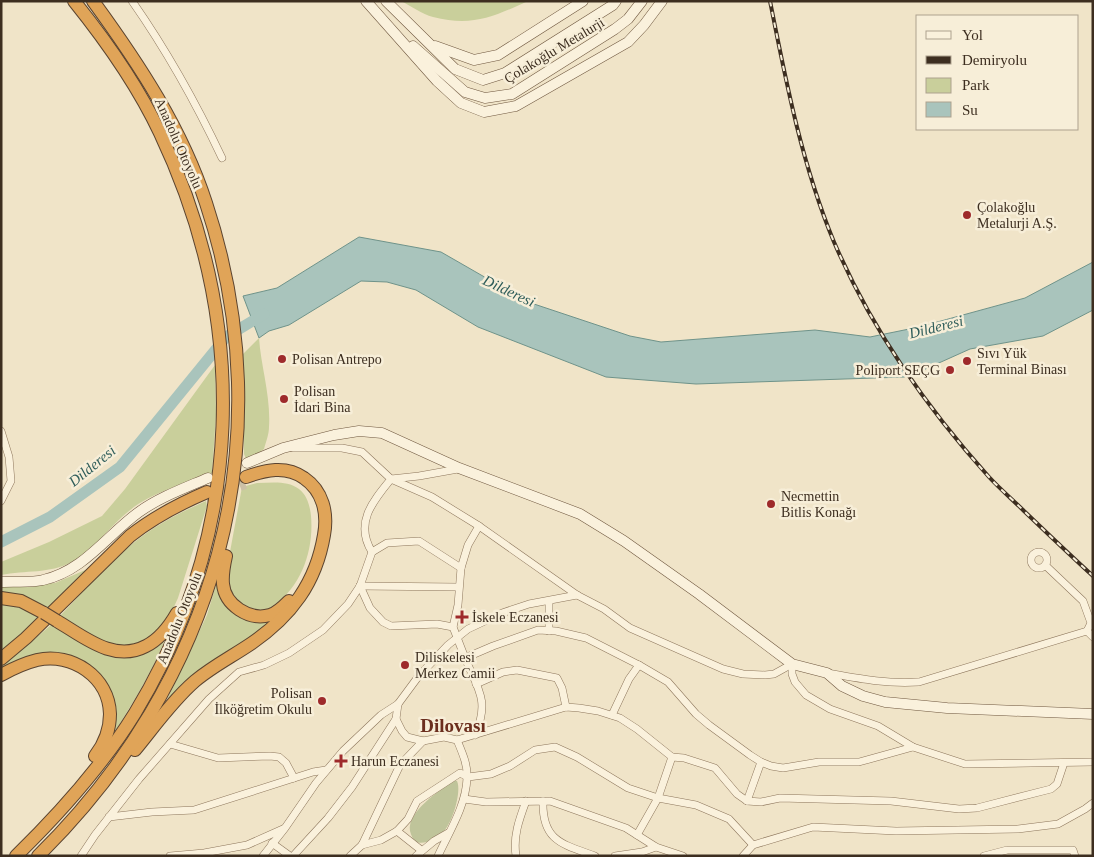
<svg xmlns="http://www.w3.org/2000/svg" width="1094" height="857" viewBox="0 0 1094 857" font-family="Georgia,serif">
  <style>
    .green { fill: #c9cf9b }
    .cemetery { fill: #bfc49a }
    .water { fill: #a9c4bc; stroke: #6f938a }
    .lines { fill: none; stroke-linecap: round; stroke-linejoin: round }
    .river { stroke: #a9c4bc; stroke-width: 11 }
    .motorway-tunnel { stroke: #ccc0a6; stroke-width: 12; stroke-dasharray: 12 6; stroke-linecap: butt }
    .minor-casing { stroke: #8d765c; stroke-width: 8 }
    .secondary-casing { stroke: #6f573f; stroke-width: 11 }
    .motorway-casing { stroke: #5b4430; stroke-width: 14 }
    .minor { stroke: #faf1dc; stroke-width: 7 }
    .secondary { stroke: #faf1dc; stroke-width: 10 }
    .motorway { stroke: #e0a458; stroke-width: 12 }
    .rail-casing { stroke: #3d2e20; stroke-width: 4 }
    .rail { stroke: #f7eed8; stroke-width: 2; stroke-dasharray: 5.5; stroke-linecap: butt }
    .motorway-bridge-casing { stroke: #5b4430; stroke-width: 14; stroke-linecap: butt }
    .motorway-bridge { stroke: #e0a458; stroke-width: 12 }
    .poi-dot { fill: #9e2a2b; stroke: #f7eed8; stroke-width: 2 }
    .labels { text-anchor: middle; stroke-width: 5; stroke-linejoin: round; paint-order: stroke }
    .street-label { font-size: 14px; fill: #3d2e20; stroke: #f7eed8 }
    .poi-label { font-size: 14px; fill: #3d2e20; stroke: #f7eed8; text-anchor: start }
    .water-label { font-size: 15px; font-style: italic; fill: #2f5d5a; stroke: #f7eed8 }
    .district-label { font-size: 19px; font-weight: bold; fill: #6b2e1e; stroke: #f7eed8 }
  </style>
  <rect width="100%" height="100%" fill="#f0e4c8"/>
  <!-- green -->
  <g class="green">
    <path d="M401 1H528C493 17 472 27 433 17 422 14 411 6 401 1Z"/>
    <path d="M259 338C261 367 271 397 269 427 269 434 266 442 264 449L247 461 244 454 243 354Z"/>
    <path d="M215 365 216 415 212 473C186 483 150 493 129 511 109 527 94 550 72 562 49 574 26 570 1 575V562L49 542 102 516 125 489Z"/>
    <path d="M257 483C271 483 287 480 299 489 307 495 310 506 311 516 314 549 302 586 274 605L275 608 265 612 244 606 232 595 227 579V568L242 487Z"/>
    <path d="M206 501 207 506 178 598 166 624 136 647 109 646 58 618C88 587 118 551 154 528 171 517 188 509 206 501Z"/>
    <polygon points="90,568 50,610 3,593 2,587 55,583"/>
    <polygon points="217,582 221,595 274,620 165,704 207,615"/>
    <path d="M1 601C16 602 29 611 41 619L1 654Z"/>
    <path d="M51 625 93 649 138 655 149 652 165 640C151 674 132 704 113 735L115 704 71 659 1 671V667Z"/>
  </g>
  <!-- cemetery -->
  <path class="cemetery" d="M453 780 457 781C462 792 452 823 444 831 438 839 425 845 415 842 413 839 411 835 410 831 407 811 440 791 453 780Z"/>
  <!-- water -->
  <polygon class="water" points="359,237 441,252 528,302 630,336 661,342 815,330 870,337 919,327 1025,298 1093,262 1093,310 1043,336 970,349 921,371 904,377 696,384 606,377 478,327 416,290 387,282 361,281 289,325 269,331 259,338 243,296 277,288"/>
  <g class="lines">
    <!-- river -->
    <polyline class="river" points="1,542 50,517 120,467 226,337 264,314"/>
    <!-- motorway-tunnel -->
    <polyline class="motorway-tunnel" points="206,498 245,483"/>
    <!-- minor casing -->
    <g class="minor-casing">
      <g id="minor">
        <path d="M132 1C167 51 196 103 222 158"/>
        <polyline points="1,431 9,457 11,481 1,501"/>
        <path d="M293 448H342L362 452 391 479C373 501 354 523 372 552"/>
        <polyline points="458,469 419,476 391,479 432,497 479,526 577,595 604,609 630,628 723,669 743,674 765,675 774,674 792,664"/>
        <circle cx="1039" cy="560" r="8"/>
        <polyline points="360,586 370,608 383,622 391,626 437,624 453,627"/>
        <polyline points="360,586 458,587"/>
        <polyline points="577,595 529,604 502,613 468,629 448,645 418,677 398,704 396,719 402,731 407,737 423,741 444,737 457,740 566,707 579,708 598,711 620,718 637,729 672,757 658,798 637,835"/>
        <polyline points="549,631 549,601"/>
        <polyline points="1087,631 1093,637"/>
        <polyline points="465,658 453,627 458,605 461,568 468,545 479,526"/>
        <polyline points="792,664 792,674 795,682 806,695 830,709 878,726 913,747 965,764 1093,762"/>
        <path d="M828 673C861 679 886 684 919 682L1087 631 1091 623 1083 601 1045 565"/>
        <polyline points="476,684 503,672 517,670 557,678 562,688 566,707"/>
        <polyline points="612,715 629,679 639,665"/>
        <path d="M475 735C490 701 478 689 465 658L493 646 538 630 556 631 586 638 639 665 668 682 696 714 709 725 750 755 761 762 771 766 783 768 819 762H859L913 747"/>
        <polyline points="170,744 218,758 270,756 279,757 286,763 294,778"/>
        <polyline points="672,757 684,758 715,768 737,794 747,801 761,802 780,798 891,801 959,809 977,808 1051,789 1057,784 1064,763"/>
        <polyline points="464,799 486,802 550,801 626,828 656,847 683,856"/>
        <path d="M543 801C542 841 562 844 595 856"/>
        <polyline points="747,801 761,762"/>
        <polyline points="109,817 152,812 194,810 313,772 326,770"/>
        <polyline points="397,831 421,850"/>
        <polyline points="272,843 290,856"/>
        <polyline points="362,845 381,840 397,831 408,819 417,801 460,773 468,777 491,774 510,766 535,750 555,747 577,757 628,788 658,798 696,805 729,819 753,845"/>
        <polyline points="81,856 95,835 139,779 209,699 239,672 264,665 289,653 323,630 348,604 360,586 372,552 387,543 419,541 461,568"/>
        <polyline points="170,856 204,853 247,845 283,829"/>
        <polyline points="263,856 285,828 316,783 343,751 381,715 398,704"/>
        <polyline points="293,856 328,818 352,787 396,719"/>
        <polyline points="350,856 362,845 400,765 423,741"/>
        <polyline points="416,856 434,841 448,833"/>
        <path d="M438 856C449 832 466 806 467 778 468 765 462 752 457 740"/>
        <path d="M516 856C513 836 519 820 526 801"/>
        <polyline points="615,856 642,852 656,847"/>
        <polyline points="743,856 753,845 813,827 896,831 1018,829 1058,824 1085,809 1093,803"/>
        <polyline points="984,856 1007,850 1073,850 1075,856"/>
      </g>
    </g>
    <!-- secondary casing -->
    <g class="secondary-casing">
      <g id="secondary">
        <polyline points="366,1 437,81 461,103 484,112 516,106 628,42 644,25 662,1"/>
        <polyline points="386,1 455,69 483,80 505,73 613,5 616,1"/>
        <polyline points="413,46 465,92 485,98 512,94 615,29 628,19 642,1"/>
        <polyline points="435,46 474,60 498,55 583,1"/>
        <polyline points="247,463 283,448 334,435 359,431 382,433 459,468 580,514 624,541 699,594 792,664 827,673 842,686 863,696 885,702 947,708 1093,714"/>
        <path d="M1 582C15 581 31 583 43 580 84 571 107 535 139 512 160 497 185 488 208 478"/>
      </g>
    </g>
    <!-- motorway casing -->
    <g class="motorway-casing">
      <g id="motorway">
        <path d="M226 556C224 565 222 574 223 584 225 605 249 621 270 615 277 613 283 607 289 601"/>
        <polyline points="1,598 21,601 44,613"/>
        <path d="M57 621C84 637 114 663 146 646 160 639 169 627 177 613"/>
        <path d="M1 659 26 638 130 536C154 517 179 504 207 492"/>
        <path d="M1 675C12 669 25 663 37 660 72 652 109 677 110 714 110 729 105 743 95 756"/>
        <path d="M135 750C154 727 172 701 195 681 213 666 233 656 252 643 291 616 316 583 324 535 328 513 323 491 304 478 286 465 265 470 246 477"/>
        <path d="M16 856C60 813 103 765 135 713 245 531 250 323 160 133 138 86 107 42 74 1"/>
        <path d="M38 856C215 682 285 442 206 203 182 129 139 64 93 1"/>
      </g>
    </g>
    <!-- minor -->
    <use href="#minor" class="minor"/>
    <!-- secondary -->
    <use href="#secondary" class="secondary"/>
    <!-- motorway -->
    <use href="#motorway" class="motorway"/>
    <!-- rail casing -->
    <g class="rail-casing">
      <path id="rail" d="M770 1C786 82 802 165 834 242 871 328 926 407 989 477 1000 489 1013 500 1024 511 1047 533 1070 555 1093 576"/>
    </g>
    <!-- rail -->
    <use href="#rail" class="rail"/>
    <!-- motorway-bridge casing -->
    <g class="motorway-bridge-casing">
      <polyline id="motorway-bridge" points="44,613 57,621"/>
    </g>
    <!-- motorway-bridge -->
    <use href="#motorway-bridge" class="motorway-bridge"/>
  </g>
  <!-- markers -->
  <g class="poi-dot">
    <circle cx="967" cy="215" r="5"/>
    <circle cx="282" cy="359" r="5"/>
    <circle cx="967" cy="361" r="5"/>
    <circle cx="950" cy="370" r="5"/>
    <circle cx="284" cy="399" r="5"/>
    <circle cx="771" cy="504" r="5"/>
    <path d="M459.5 609.5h5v5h5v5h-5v5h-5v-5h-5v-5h5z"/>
    <circle cx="405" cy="665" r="5"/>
    <circle cx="322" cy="701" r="5"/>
    <path d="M338.5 753.5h5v5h5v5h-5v5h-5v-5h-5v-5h5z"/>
  </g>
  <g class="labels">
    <!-- street labels -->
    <g class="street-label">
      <text transform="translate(554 50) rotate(-31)" y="5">Çolakoğlu Metalurji</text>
      <text transform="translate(179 143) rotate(66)" y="5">Anadolu Otoyolu</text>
      <text transform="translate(179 618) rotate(-68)" y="5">Anadolu Otoyolu</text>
    </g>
    <!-- poi labels -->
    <g class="poi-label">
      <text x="977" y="212">Çolakoğlu<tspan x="977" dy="16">Metalurji A.Ş.</tspan></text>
      <text x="977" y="358">Sıvı Yük<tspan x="977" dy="16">Terminal Binası</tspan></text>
      <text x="292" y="364">Polisan Antrepo</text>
      <text x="940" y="375" text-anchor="end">Poliport SEÇG</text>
      <text x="294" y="396">Polisan<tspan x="294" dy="16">İdari Bina</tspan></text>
      <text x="781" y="501">Necmettin<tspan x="781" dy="16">Bitlis Konağı</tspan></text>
      <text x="472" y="622">İskele Eczanesi</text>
      <text x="415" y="662">Diliskelesi<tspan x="415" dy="16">Merkez Camii</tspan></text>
      <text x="312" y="698" text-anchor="end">Polisan<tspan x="312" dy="16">İlköğretim Okulu</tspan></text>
      <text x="351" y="766">Harun Eczanesi</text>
    </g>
    <!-- water labels -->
    <g class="water-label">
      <text transform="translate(509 291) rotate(25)" y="5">Dilderesi</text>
      <text transform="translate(936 327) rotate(-14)" y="5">Dilderesi</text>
      <text transform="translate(92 466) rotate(-39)" y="5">Dilderesi</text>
    </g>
    <!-- district labels -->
    <g class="district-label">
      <text x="453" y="732">Dilovası</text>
    </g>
  </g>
  <!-- border -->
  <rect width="1094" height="857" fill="none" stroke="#3d2e20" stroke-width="5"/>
  <!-- legend -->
  <rect x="916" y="15" width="162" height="115" fill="#f7eed8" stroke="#ada18e"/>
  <rect x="926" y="31" width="25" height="8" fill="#faf1dc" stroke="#ada18e"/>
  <text x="962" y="40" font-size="15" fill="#3d2e20">Yol</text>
  <rect x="926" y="56" width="25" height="8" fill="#3d2e20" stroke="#ada18e"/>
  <text x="962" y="65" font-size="15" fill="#3d2e20">Demiryolu</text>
  <rect x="926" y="78" width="25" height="15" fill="#c9cf9b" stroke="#ada18e"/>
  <text x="962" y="90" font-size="15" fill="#3d2e20">Park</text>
  <rect x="926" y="102" width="25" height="15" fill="#a9c4bc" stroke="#ada18e"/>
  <text x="962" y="115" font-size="15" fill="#3d2e20">Su</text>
</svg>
